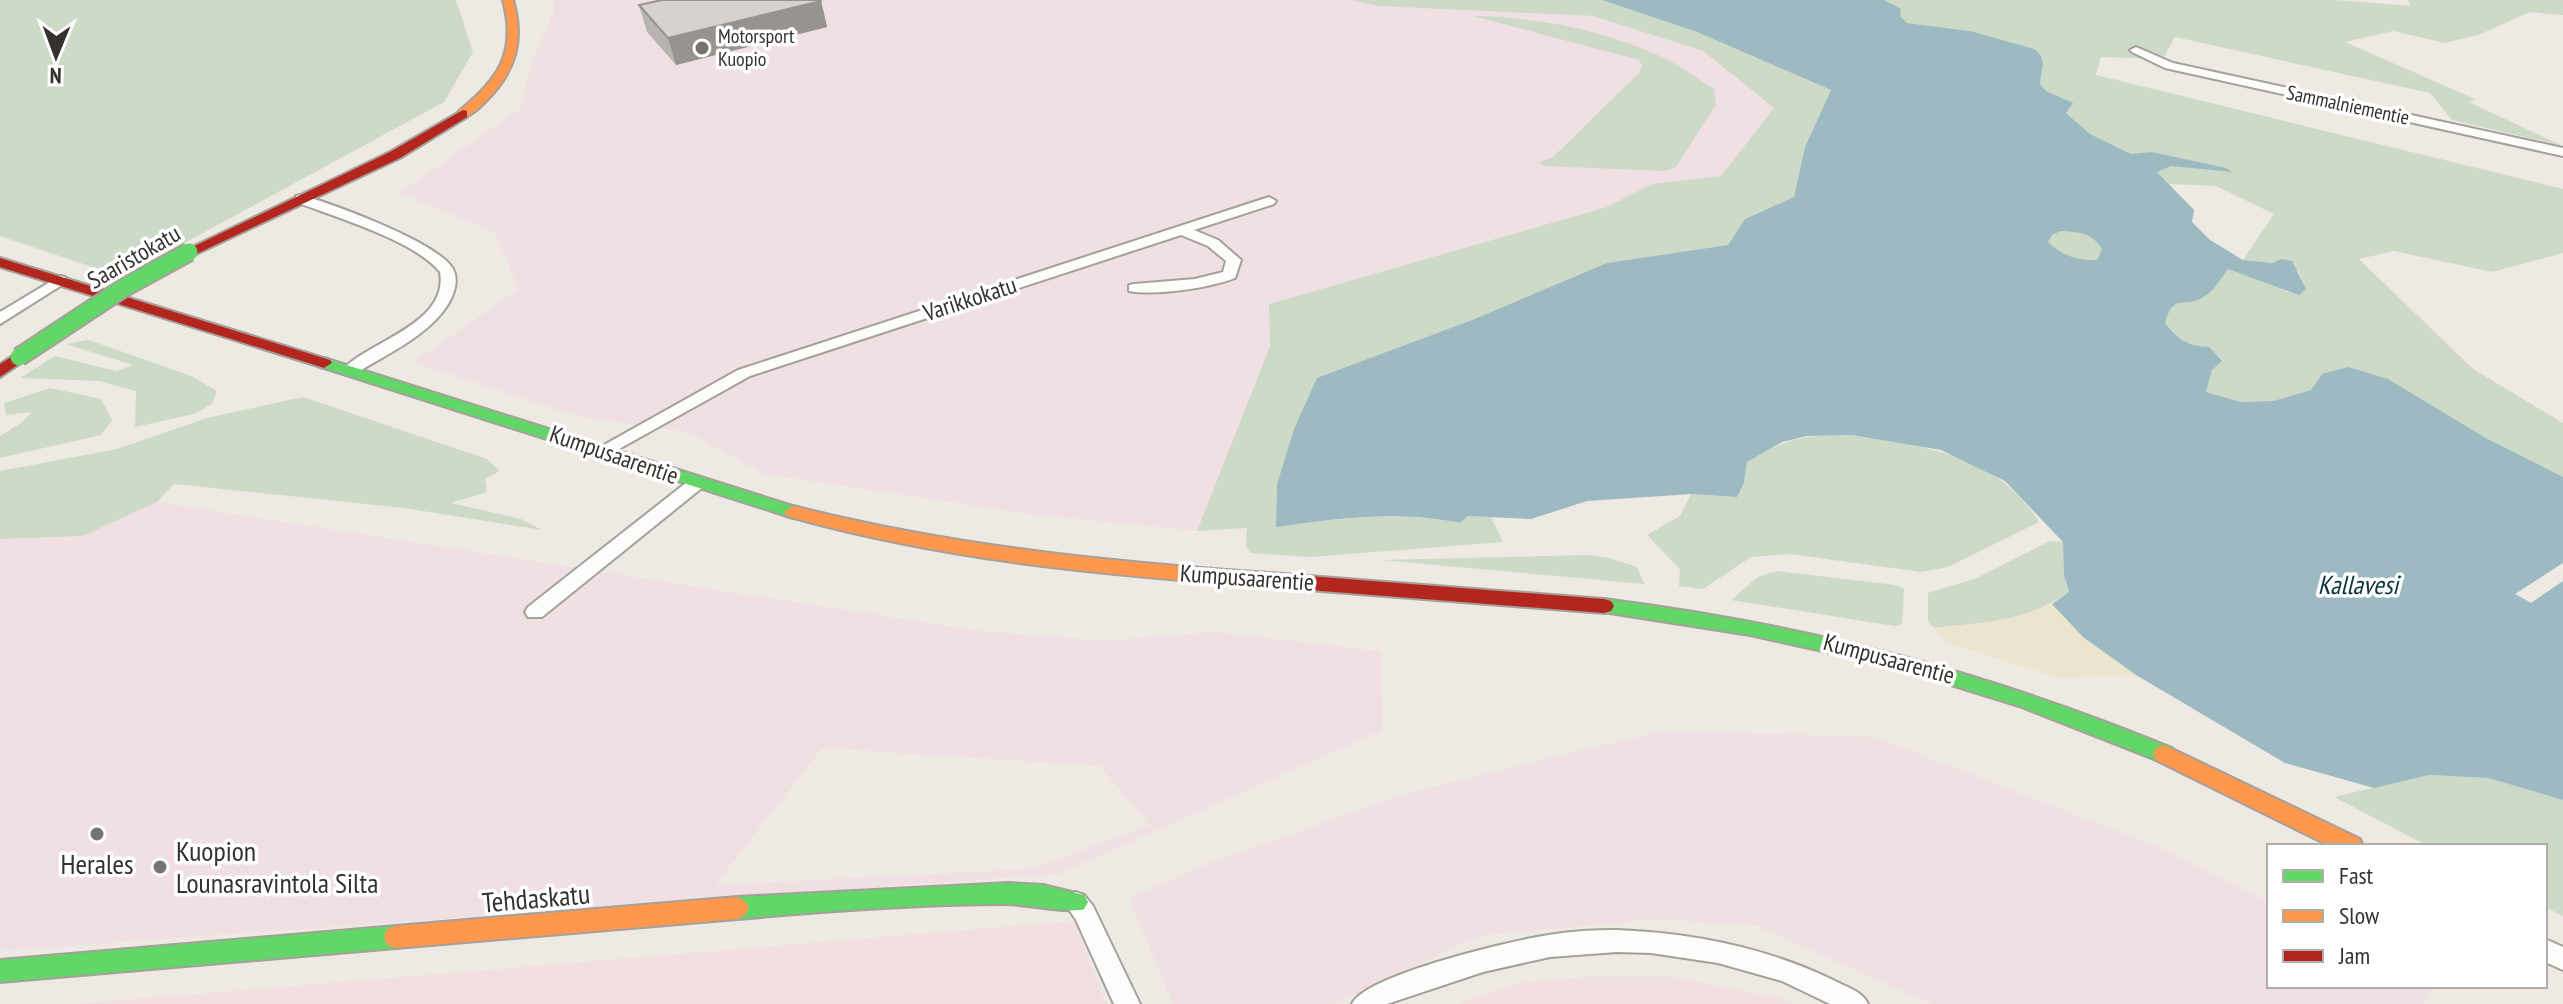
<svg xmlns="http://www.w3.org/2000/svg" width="2563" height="1004" viewBox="0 0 2563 1004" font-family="'PT Sans Narrow',sans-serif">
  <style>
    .commercial { fill: #f1e0df }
    .industrial { fill: #f0e0e3; fill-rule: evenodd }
    .green { fill: #cedac8 }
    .sand { fill: #ece5ce }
    .water { fill: #9db9c1; fill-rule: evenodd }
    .pier { fill: #eee9e3 }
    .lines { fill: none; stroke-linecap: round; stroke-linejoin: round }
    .street-casing { stroke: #a4a09c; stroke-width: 4 }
    .fast-casing { stroke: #a4a09c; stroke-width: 4 }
    .slow-casing { stroke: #a4a09c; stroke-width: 4 }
    .jam-casing { stroke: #a4a09c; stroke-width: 4 }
    .street { fill: #fcfcfb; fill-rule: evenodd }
    .fast { fill: #63d668; fill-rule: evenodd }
    .slow { fill: #ff974d; fill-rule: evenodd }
    .jam { fill: #b3261e; fill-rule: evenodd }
    .fast-bridge-casing { stroke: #a4a09c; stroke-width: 21; stroke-linecap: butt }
    .fast-bridge { stroke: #63d668; stroke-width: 17 }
    .wall { fill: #b8b5b1 }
    .shaded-wall { fill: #969390 }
    .building { fill: #d6d2ce; stroke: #969390; stroke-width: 2 }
    .poi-dot { fill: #76726d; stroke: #fff; stroke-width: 3 }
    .labels { text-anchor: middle; stroke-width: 7; stroke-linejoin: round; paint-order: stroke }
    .far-poi-label { font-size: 20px; fill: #35322e; stroke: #fff; text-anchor: start }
    .far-street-label { font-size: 20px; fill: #35322e; stroke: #fff }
    .street-label { font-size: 24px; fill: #35322e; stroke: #fff }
    .water-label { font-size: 26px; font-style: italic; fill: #09343e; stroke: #fff }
    .near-poi-label { font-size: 28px; fill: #35322e; stroke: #fff; text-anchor: start }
    .near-street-label { font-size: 28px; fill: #35322e; stroke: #fff }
  </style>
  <rect width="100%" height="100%" fill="#eee9e3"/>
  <!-- commercial -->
  <g class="commercial">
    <polygon points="1074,921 1106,1004 73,1004 488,970"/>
    <polygon points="1585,977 1674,977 1783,999 1794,1004 1458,1004 1521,983"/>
  </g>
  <!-- industrial -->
  <g class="industrial">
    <polygon points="553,0 1350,0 1378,6 1593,16 1703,51 1774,108 1721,176 1652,184 1607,207 1269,304 1270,346 1197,531 1036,515 764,474 690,433 577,416 413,362 519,289 494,232 400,193 521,108 533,59 554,11"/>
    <path d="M157 502 980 631 1108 641 1213 632 1381 651 1383 730 1058 874 0 951V539L83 536ZM822 748 1100 766 1149 825 1032 869 715 885Z"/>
    <polygon points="1661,731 1875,737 2163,849 2269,902 2269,986 2432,986 2423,1004 1931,1004 1757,926 1657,919 1479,936 1334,1004 1173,1004 1129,898 1210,863 1408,793"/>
  </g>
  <!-- green -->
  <g class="green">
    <polygon points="0,0 456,0 473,52 444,102 122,277 0,236"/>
    <path d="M1350 0H1602L1697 32 1831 90 1805 147 1794 197 1745 219 1728 245 1608 263 1472 320 1317 379 1294 429 1277 484 1276 526C1338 519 1398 510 1460 523L1468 516 1491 517 1503 542 1310 557 1251 553 1246 547 1247 528 1197 531 1270 346 1269 304 1607 207 1652 184 1721 176 1774 108 1703 51 1593 16 1378 6Z"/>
    <path d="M1884 0H2335L2411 6 2408 0H2563V15L2530 12 2478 35 2445 43 2393 31 2345 42 2475 99 2469 102 2563 146 2452 120 2430 93 2175 37 2163 59 2101 57 2096 75 2563 189V253L2492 272 2394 251 2359 259 2473 369 2563 423V477L2484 437 2322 374 2311 390 2273 401 2241 402 2206 392 2212 370 2209 347C2188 346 2178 340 2164 323 2174 292 2182 309 2202 298 2214 291 2220 280 2227 269L2275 284 2287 292 2306 289 2298 271 2281 259 2274 263 2243 260 2274 214 2216 186 2169 184 2157 172 2171 166 2226 168 2152 153 2131 154 2090 134 2066 113 2072 103 2046 91 2040 84 2041 73 1970 31 1907 23 1900 16V9Z"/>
    <path d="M1473 16C1539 17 1606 30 1666 59 1683 67 1698 79 1714 89L1716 105 1675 168 1663 171 1544 166 1539 163 1554 156 1639 73 1642 66 1639 60Z"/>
    <path d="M2061 231C2079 232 2092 233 2102 249L2097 260C2079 261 2061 255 2048 242L2052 235Z"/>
    <polygon points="89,340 191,376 217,391 212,404 194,414 135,427 136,391 99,381 20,378 55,356 116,371 133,365 66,344"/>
    <polygon points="50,388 101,399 112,420 101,435 0,458 0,436 21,423 32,412 6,415 4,403"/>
    <polygon points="303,397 487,459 500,471 485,479 487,492 451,503 521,519 542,530 404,508 174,484 157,502 83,536 0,539 0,471 117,449 207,418"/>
    <path d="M1852 435C1925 447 1996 453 2039 522L1948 567 1922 572 1790 554 1751 557 1703 589 1679 586 1680 569 1647 535 1680 516 1691 494 1737 497 1744 483 1747 462C1791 436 1802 436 1852 435Z"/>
    <path d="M2050 541 2063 542 2064 575 2069 592C2027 622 1985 622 1935 628L1928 622V593L1977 578Z"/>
    <polygon points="1588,555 1609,558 1637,567 1644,584 1381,560"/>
    <polygon points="1776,571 1896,585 1904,589 1902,624 1895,626 1731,600 1758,577"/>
    <polygon points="2429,775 2488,778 2563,800 2563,916 2545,907 2545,846 2428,846 2334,797"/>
  </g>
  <!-- sand -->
  <path class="sand" d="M2052 604 2083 637 2136 675 2058 678 1945 642 1935 628C1975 623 2016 622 2052 604Z"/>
  <!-- water -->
  <path class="water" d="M1602 0H1884L1901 9 1900 16 1907 23 1970 31 2034 49C2048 59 2041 69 2040 84L2046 91 2073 103 2066 113 2090 134 2131 154 2152 152 2226 168 2232 172 2171 166 2157 172 2194 210 2192 222 2210 240 2243 260 2273 263 2281 259 2292 261 2306 289 2299 295 2228 269C2220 280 2214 291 2202 298 2182 309 2174 292 2165 323 2178 340 2188 346 2209 347L2222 361 2212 370 2206 392 2241 402 2273 401 2311 390 2322 374 2348 367 2388 379 2484 437 2563 477V800L2488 778 2429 775 2374 788 2285 763 2136 675 2083 637 2052 604 2069 592 2064 575 2063 542 2005 481 1941 450 1852 435 1807 436 1782 442 1747 462 1744 483 1737 497 1691 494 1587 501 1531 519 1468 516 1460 523C1399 510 1338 518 1276 527L1277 484 1294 429 1317 378 1472 320 1607 263 1728 245 1745 219 1794 197 1805 147 1831 90 1697 32ZM2061 231C2079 232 2092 233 2102 249L2097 260C2079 261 2061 255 2048 242L2052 235Z"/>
  <!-- pier -->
  <polygon class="pier" points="2563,563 2563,581 2531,603 2515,594"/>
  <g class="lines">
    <!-- street casing -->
    <g class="street-casing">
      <g id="street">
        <polygon points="2136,47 2173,63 2563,148 2563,156 2165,68 2132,52 2130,50"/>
        <path d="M301 195C333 204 438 242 453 269 461 284 450 303 441 314 419 340 384 356 356 373L350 375 342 370C369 341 449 324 440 272 414 240 335 217 296 202V196Z"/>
        <path d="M1269 197 1276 201 1274 204 1194 230 1218 240 1241 260 1235 278C1210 288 1155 296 1129 291V285L1134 284 1195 279 1223 272 1226 261 1208 246 1181 235 750 376 610 454 604 456 595 450 738 370Z"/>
        <polygon points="60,276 65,277 65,283 0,324 0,312"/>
        <polygon points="697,477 706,483 703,487 542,617 528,617 525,612 528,607 691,479"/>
        <polygon points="1076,892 1084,895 1093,906 1140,1004 1114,1004 1076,920 1064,902 1068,895"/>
        <path d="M1617 930C1692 933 1765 947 1833 980 1846 987 1862 991 1868 1004H1830L1782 981 1718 963 1651 953 1617 952 1550 957 1483 972 1387 1004H1352C1365 975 1514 940 1549 935 1571 931 1594 930 1617 930Z"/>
        <polygon points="2545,939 2563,947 2563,970 2545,962"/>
      </g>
    </g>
    <!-- fast casing -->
    <g class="fast-casing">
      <g id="fast">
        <polygon points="324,358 799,508 802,512 793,518 787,516 318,366 316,363"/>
        <path d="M1604 599C1808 625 1981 670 2172 748L2175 754 2172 760 2164 763 2019 706 1890 666 1750 635 1597 611 1594 606 1597 601Z"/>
        <path d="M1009 883 1043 885 1084 895 1088 902 1084 909C1071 914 1025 904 1006 904 917 904 826 911 737 919L729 915 725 908 729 901 737 897Z"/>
        <polygon points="396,926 405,929 408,937 405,945 396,948 0,982 0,960"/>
      </g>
    </g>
    <!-- slow casing -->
    <g class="slow-casing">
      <g id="slow">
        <path d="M503 0H513C525 41 515 73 485 102 477 110 469 118 459 117V111C499 79 517 52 503 0Z"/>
        <path d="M793 506C954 547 1117 563 1283 574L1290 576 1293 581 1290 586 1283 588C1116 576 949 562 787 516L784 512Z"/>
        <polygon points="2164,745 2360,839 2363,846 2330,846 2156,760 2153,754 2156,748"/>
        <polygon points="737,897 745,901 749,908 745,915 737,919 396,948 387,945 384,937 387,929 396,926"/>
      </g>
    </g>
    <!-- jam casing -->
    <g class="jam-casing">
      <g id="jam">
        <polygon points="463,110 467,111 467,117 400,158 194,255 189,256 182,252 390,152"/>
        <polygon points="0,258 330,360 332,363 324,368 318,366 0,267"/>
        <polygon points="19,352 25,354 27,357 25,360 0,377 0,364"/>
        <polygon points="1283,574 1604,599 1611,601 1614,606 1611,611 1604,613 1283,588 1276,586 1273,581 1276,576"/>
      </g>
    </g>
    <!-- street -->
    <use href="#street" class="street"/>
    <!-- fast -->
    <use href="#fast" class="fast"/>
    <!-- slow -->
    <use href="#slow" class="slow"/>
    <!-- jam -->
    <use href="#jam" class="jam"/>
    <!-- fast-bridge casing -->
    <g class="fast-bridge-casing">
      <polyline id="fast-bridge" points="19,357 125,287 189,252"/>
    </g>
    <!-- fast-bridge -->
    <use href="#fast-bridge" class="fast-bridge"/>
  </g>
  <!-- wall -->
  <polygon class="wall" points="821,1 827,27 676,65 647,32 639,5"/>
  <!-- shaded-wall -->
  <polygon class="shaded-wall" points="821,1 827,27 676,65 668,38"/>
  <!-- building -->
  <polygon class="building" points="662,0 821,0 821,1 668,38 639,5"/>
  <!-- markers -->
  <g class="poi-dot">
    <circle cx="702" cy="48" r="8"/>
    <circle cx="97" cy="834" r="8"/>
    <circle cx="160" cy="867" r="8"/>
  </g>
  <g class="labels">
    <!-- far-poi labels -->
    <g class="far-poi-label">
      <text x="718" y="43">Motorsport<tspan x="718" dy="23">Kuopio</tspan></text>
    </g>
    <!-- far-street labels -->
    <g class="far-street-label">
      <text transform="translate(2348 105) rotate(12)" y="7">Sammalniementie</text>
    </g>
    <!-- street labels -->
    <g class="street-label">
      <text transform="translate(134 257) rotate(-30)" y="8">Saaristokatu</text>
      <text transform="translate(970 299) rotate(-18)" y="8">Varikkokatu</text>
      <text transform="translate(614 455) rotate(19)" y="8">Kumpusaarentie</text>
      <text transform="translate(1247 578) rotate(4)" y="8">Kumpusaarentie</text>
      <text transform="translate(1889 659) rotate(15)" y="8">Kumpusaarentie</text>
    </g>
    <!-- water labels -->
    <g class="water-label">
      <text x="2358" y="594">Kallavesi</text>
    </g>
    <!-- near-poi labels -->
    <g class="near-poi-label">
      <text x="176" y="861">Kuopion<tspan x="176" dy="32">Lounasravintola Silta</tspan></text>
      <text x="97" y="874" text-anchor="middle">Herales</text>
    </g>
    <!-- near-street labels -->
    <g class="near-street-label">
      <text transform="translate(536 898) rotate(-5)" y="10">Tehdaskatu</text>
    </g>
  </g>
  <!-- legend -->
  <rect x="2267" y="844" width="280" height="144" fill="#ffffff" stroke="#aeadab" stroke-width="2"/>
  <rect x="2283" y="870" width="40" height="12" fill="#63d668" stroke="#aeadab" stroke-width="2"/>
  <text x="2339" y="884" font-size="24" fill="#35322e">Fast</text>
  <rect x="2283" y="910" width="40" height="12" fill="#ff974d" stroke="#aeadab" stroke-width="2"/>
  <text x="2339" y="924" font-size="24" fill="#35322e">Slow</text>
  <rect x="2283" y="950" width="40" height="12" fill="#b3261e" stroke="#aeadab" stroke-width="2"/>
  <text x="2339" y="964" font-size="24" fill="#35322e">Jam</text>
  <!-- north arrow -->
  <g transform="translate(56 56) rotate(181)" stroke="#ffffff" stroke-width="6" paint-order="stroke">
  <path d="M0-6L14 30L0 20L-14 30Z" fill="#35322e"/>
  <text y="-12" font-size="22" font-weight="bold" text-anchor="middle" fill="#35322e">N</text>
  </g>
</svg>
